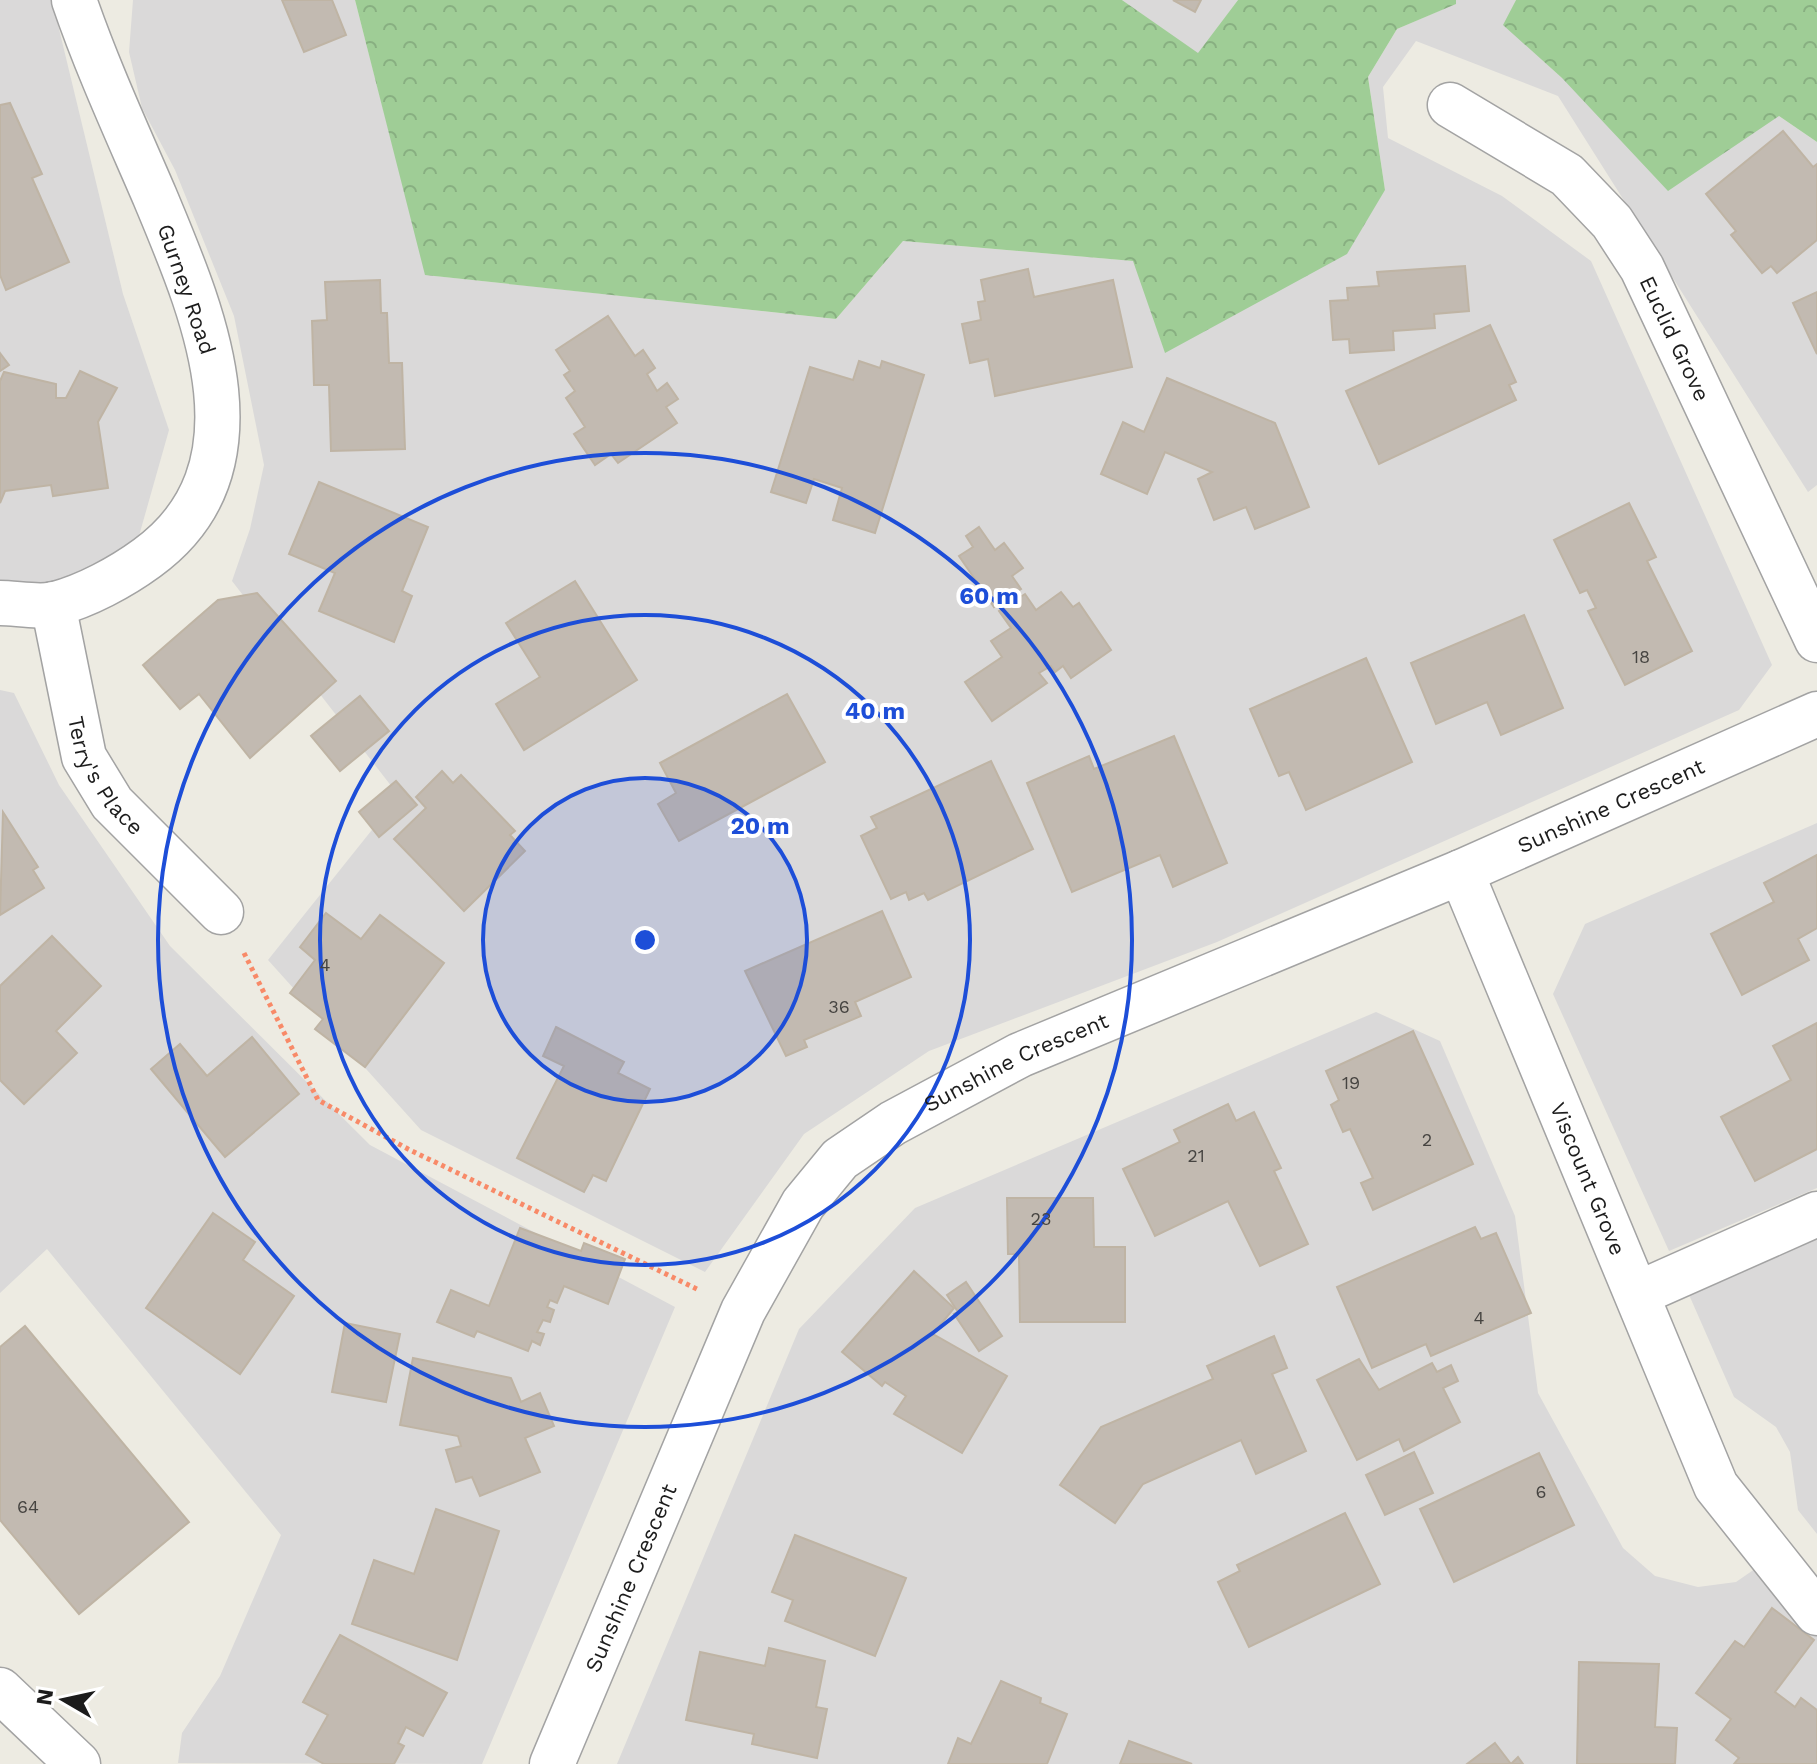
<svg xmlns="http://www.w3.org/2000/svg" width="1817" height="1764" viewBox="0 0 1817 1764" font-family="'Work Sans',sans-serif">
  <style>
    .residential { fill: #dad9d9 }
    .forest { fill: url(#forest-crowns) }
    .building { fill: #c2bab1; stroke: #bfb4a4; stroke-width: 2 }
    .lines { fill: none; stroke-linecap: round; stroke-linejoin: round }
    .minor-casing { stroke: #a3a3a3; stroke-width: 47 }
    .path { stroke: #f88a68; stroke-width: 5; stroke-dasharray: 4 4; stroke-linecap: butt }
    .minor { stroke: #fff; stroke-width: 44 }
    .ring { fill: none; stroke: #1d4ed8; stroke-width: 4 }
    .labels { text-anchor: middle; stroke-width: 8; stroke-linejoin: round; paint-order: stroke }
    .number-label { font-size: 18px; fill: #464441 }
    .street-label { font-size: 22px; fill: #1c1c1c; stroke: #fff }
    .centre { fill: #1d4ed8; stroke: #fff; stroke-width: 4 }
    .ring-label { font-size: 24px; text-anchor: middle; font-weight: bold; fill: #1d4ed8; stroke: #fff; stroke-width: 8; stroke-linejoin: round; paint-order: stroke }
  </style>
  <defs>
    <pattern id="forest-crowns" width="20" height="18" patternUnits="userSpaceOnUse" patternTransform="scale(2)"><rect width="20" height="18" fill="#9fcd96"/><path d="M2 6a3 3 0 1 1 6 0M12 15a3 3 0 1 1 6 0" fill="none" stroke="#88af81"/></pattern>
  </defs>
  <rect width="100%" height="100%" fill="#edebe2"/>
  <!-- residential -->
  <g class="residential">
    <polygon points="0,0 52,0 123,294 169,430 135,550 114,567 23,588 0,580"/>
    <polygon points="133,0 355,0 426,275 836,319 903,241 1134,261 1165,352 1385,190 1368,77 1397,29 1455,4 1456,0 1516,0 1504,25 1562,78 1779,116 1817,142 1817,485 1808,492 1558,96 1416,41 1383,87 1388,138 1502,196 1591,261 1772,665 1739,710 1217,942 929,1051 804,1134 705,1272 421,1130 268,960 399,796 232,581 250,529 264,465 234,316 175,170 142,108 129,52"/>
    <polygon points="1122,0 1238,0 1198,54"/>
    <polygon points="0,690 14,693 59,785 170,946 370,1145 675,1307 482,1764 178,1763 182,1733 220,1676 281,1535 47,1249 0,1293"/>
    <polygon points="1817,823 1817,1188 1669,1251 1553,994 1585,924"/>
    <polygon points="1376,1012 1440,1041 1515,1216 1538,1393 1623,1548 1655,1576 1698,1587 1736,1582 1762,1564 1817,1635 1817,1764 617,1764 799,1329 915,1208"/>
    <polygon points="1817,1233 1817,1534 1798,1510 1790,1452 1776,1427 1734,1397 1686,1288"/>
  </g>
  <!-- forest -->
  <g class="forest">
    <polygon points="355,0 1122,0 1198,53 1238,0 1456,0 1456,4 1397,29 1368,77 1385,190 1347,254 1165,353 1133,261 903,241 836,319 425,275"/>
    <polygon points="1516,0 1817,0 1817,142 1779,116 1668,191 1562,78 1503,25"/>
  </g>
  <!-- building -->
  <g class="building">
    <polygon points="282,0 332,0 346,35 304,52"/>
    <polygon points="1173,0 1201,0 1195,12"/>
    <polygon points="10,103 42,174 32,178 69,262 6,290 0,275 0,105"/>
    <polygon points="1783,131 1813,167 1817,164 1817,240 1777,273 1771,266 1762,273 1731,235 1736,231 1706,194"/>
    <polygon points="1465,266 1469,311 1434,314 1435,328 1393,331 1394,350 1350,353 1349,339 1333,340 1330,301 1348,300 1347,288 1379,286 1377,272"/>
    <polygon points="1028,269 1034,297 1113,280 1132,367 995,396 988,359 970,363 962,324 981,320 978,302 985,301 981,280"/>
    <polygon points="380,280 381,313 387,313 389,363 402,363 405,449 331,451 329,385 314,385 312,321 327,320 325,282"/>
    <polygon points="1817,292 1817,354 1793,303"/>
    <polygon points="608,316 635,356 643,350 655,368 647,374 657,391 667,383 678,399 666,407 677,423 618,463 611,454 595,465 574,434 585,427 566,398 575,391 564,375 570,371 556,350"/>
    <polygon points="1490,325 1516,382 1509,385 1516,400 1379,464 1346,391"/>
    <polygon points="0,353 9,365 0,371"/>
    <polygon points="859,361 880,368 882,361 924,375 875,533 833,520 842,488 814,479 806,503 771,492 810,367 853,380"/>
    <polygon points="80,371 117,388 98,422 108,488 53,496 51,485 5,491 0,503 0,381 4,372 56,384 56,398 66,398"/>
    <polygon points="1167,378 1275,423 1309,507 1255,529 1246,507 1214,520 1198,479 1212,472 1165,452 1147,494 1101,474 1123,422 1144,432"/>
    <polygon points="319,482 428,527 402,591 412,596 394,642 319,611 335,573 289,554"/>
    <polygon points="1629,503 1656,557 1647,561 1692,651 1625,685 1588,611 1596,608 1587,590 1580,593 1554,540"/>
    <polygon points="979,527 995,550 1004,543 1023,568 1012,576 1021,589 994,607 959,556 973,547 966,536"/>
    <polygon points="575,581 637,680 524,750 496,704 540,677 506,623"/>
    <polygon points="1061,592 1073,607 1079,603 1111,650 1071,678 1063,666 1055,672 1051,666 1039,673 1047,683 992,721 965,682 1002,657 991,641 1011,628 999,611 1025,594 1036,610"/>
    <polygon points="257,593 336,681 250,758 199,694 180,709 143,665 218,600"/>
    <polygon points="1524,615 1563,708 1501,735 1487,702 1436,724 1411,663"/>
    <polygon points="1366,658 1412,762 1306,810 1289,772 1279,776 1250,709"/>
    <polygon points="787,694 825,762 679,841 658,804 676,793 660,763"/>
    <polygon points="360,696 389,731 340,771 311,736"/>
    <polygon points="1174,736 1227,863 1173,887 1160,855 1072,892 1027,783 1089,756 1094,769"/>
    <polygon points="991,761 1033,849 928,900 924,893 909,900 906,892 891,899 861,836 877,828 871,817"/>
    <polygon points="442,771 453,783 461,775 515,831 510,835 525,851 464,911 394,839 426,808 416,797"/>
    <polygon points="396,781 417,805 379,837 359,812"/>
    <polygon points="3,812 38,867 33,870 44,888 0,915"/>
    <polygon points="1817,855 1817,928 1798,939 1809,960 1742,995 1711,934 1774,902 1764,883"/>
    <polygon points="882,911 911,977 855,1002 861,1016 804,1040 807,1047 786,1056 745,971"/>
    <polygon points="326,913 361,939 380,915 444,963 365,1067 315,1029 323,1019 290,993 315,960 300,947"/>
    <polygon points="52,936 101,986 56,1031 77,1053 24,1104 0,1080 0,986"/>
    <polygon points="1817,1023 1817,1149 1755,1181 1721,1117 1791,1080 1773,1046"/>
    <polygon points="556,1027 624,1062 618,1073 650,1089 606,1181 593,1175 584,1192 517,1158 564,1066 543,1056"/>
    <polygon points="1413,1031 1473,1164 1373,1210 1361,1183 1373,1178 1350,1129 1343,1132 1331,1105 1339,1100 1326,1071"/>
    <polygon points="252,1037 299,1094 225,1157 151,1069 180,1044 207,1076"/>
    <polygon points="1228,1104 1236,1121 1254,1112 1281,1168 1274,1171 1308,1244 1260,1266 1228,1201 1155,1236 1123,1169 1180,1142 1174,1130"/>
    <polygon points="1007,1198 1093,1198 1094,1247 1125,1247 1125,1322 1020,1322 1019,1254 1008,1254"/>
    <polygon points="213,1213 255,1242 243,1260 294,1296 240,1374 146,1308"/>
    <polygon points="1475,1227 1481,1239 1496,1233 1531,1313 1431,1356 1426,1344 1372,1368 1337,1287"/>
    <polygon points="520,1228 581,1251 584,1243 625,1259 608,1304 564,1286 557,1303 550,1300 547,1307 554,1310 550,1322 543,1320 537,1332 544,1334 540,1345 532,1341 528,1351 477,1331 474,1337 437,1322 451,1290 489,1306"/>
    <polygon points="914,1271 954,1308 933,1334 1007,1376 962,1453 894,1414 906,1396 885,1382 882,1386 842,1352"/>
    <polygon points="966,1282 1002,1336 979,1351 954,1314 958,1312 947,1295"/>
    <polygon points="345,1323 400,1334 386,1402 332,1392"/>
    <polygon points="25,1326 189,1522 79,1614 0,1520 0,1347"/>
    <polygon points="1274,1336 1287,1368 1272,1374 1306,1451 1256,1474 1241,1440 1143,1484 1115,1523 1060,1485 1101,1427 1213,1379 1207,1366"/>
    <polygon points="413,1358 511,1378 521,1402 540,1393 554,1426 525,1438 540,1472 480,1496 472,1477 456,1482 446,1450 461,1446 458,1436 400,1425"/>
    <polygon points="1359,1359 1379,1390 1432,1363 1437,1372 1451,1365 1458,1381 1443,1388 1460,1422 1404,1451 1399,1439 1357,1460 1317,1380"/>
    <polygon points="1414,1452 1433,1493 1385,1515 1366,1475"/>
    <polygon points="1539,1453 1574,1525 1454,1582 1420,1509"/>
    <polygon points="436,1509 499,1531 457,1660 352,1624 374,1560 414,1574"/>
    <polygon points="1345,1513 1380,1584 1249,1647 1218,1582 1240,1571 1237,1565"/>
    <polygon points="795,1535 906,1578 875,1656 785,1621 793,1600 772,1592"/>
    <polygon points="1772,1608 1814,1640 1775,1692 1795,1707 1801,1698 1817,1710 1817,1764 1734,1764 1739,1758 1716,1740 1731,1719 1696,1693 1735,1641 1744,1647"/>
    <polygon points="340,1635 447,1693 423,1736 406,1727 398,1743 404,1746 394,1764 324,1764 306,1754 328,1715 303,1702"/>
    <polygon points="769,1648 825,1661 816,1707 827,1709 817,1758 752,1744 754,1734 686,1720 700,1652 765,1666"/>
    <polygon points="1579,1662 1659,1664 1655,1727 1677,1728 1675,1764 1577,1764"/>
    <polygon points="1001,1681 1041,1698 1040,1703 1067,1714 1047,1764 948,1764 958,1738 971,1744"/>
    <polygon points="1129,1741 1192,1764 1120,1764"/>
    <polygon points="1495,1743 1511,1764 1518,1757 1523,1764 1467,1764"/>
  </g>
  <g class="lines">
    <!-- minor casing -->
    <g class="minor-casing">
      <g id="minor">
        <path id="s1" d="M1450 105 1567 175 1612 222 1642 268 1817 640"/>
        <path d="M0 603C16 603 39 608 55 604 86 596 121 577 147 558 272 467 202 310 155 197 127 132 97 67 74 0"/>
        <path id="s2" d="M53 604 84 757 112 803 221 912"/>
        <path id="s3" d="M1461 872 1716 1486 1817 1613"/>
        <polyline points="1637,1294 1817,1214"/>
        <polyline points="0,1690 78,1764"/>
        <path id="s4" d="M552 1764 743 1311 803 1204 840 1159 893 1123 1020 1055 1461 872 1817 714"/>
      </g>
    </g>
    <!-- path -->
    <polyline class="path" points="244,953 318,1100 408,1149 699,1290"/>
    <!-- minor -->
    <use href="#minor" class="minor"/>
  </g>
  <!-- distance rings -->
  <circle cx="645" cy="940" r="162" fill="#1d4ed8" fill-opacity=".12"/>
  <g class="ring">
    <circle cx="645" cy="940" r="162"/>
    <circle cx="645" cy="940" r="325"/>
    <circle cx="645" cy="940" r="487"/>
  </g>
  <g class="labels">
    <!-- number labels -->
    <g class="number-label">
      <text x="1641" y="663">18</text>
      <text x="325" y="971">4</text>
      <text x="839" y="1013">36</text>
      <text x="1351" y="1089">19</text>
      <text x="1427" y="1146">2</text>
      <text x="1196" y="1162">21</text>
      <text x="1041" y="1225">23</text>
      <text x="1479" y="1324">4</text>
      <text x="1541" y="1498">6</text>
      <text x="28" y="1513">64</text>
    </g>
    <!-- street labels -->
    <g class="street-label">
      <text transform="translate(187 289) rotate(71)" y="8">Gurney Road</text>
      <text dy="8" stroke="none"><textPath href="#s1" startOffset="334">Euclid Grove</textPath></text>
      <text dy="8" stroke="none"><textPath href="#s2" startOffset="182">Terry's Place</textPath></text>
      <text dy="8" stroke="none"><textPath href="#s4" startOffset="1522">Sunshine Crescent</textPath></text>
      <text dy="8" stroke="none"><textPath href="#s4" startOffset="874">Sunshine Crescent</textPath></text>
      <text dy="8" stroke="none"><textPath href="#s3" startOffset="332">Viscount Grove</textPath></text>
      <text dy="8" stroke="none"><textPath href="#s4" startOffset="202">Sunshine Crescent</textPath></text>
    </g>
  </g>
  <circle cx="645" cy="940" r="12" class="centre"/>
  <g class="ring-label">
    <text x="989" y="604">60 m</text>
    <text x="875" y="719">40 m</text>
    <text x="760" y="834">20 m</text>
  </g>
  <!-- north arrow -->
  <g transform="translate(64 1700) rotate(279)" stroke="#ffffff" stroke-width="6" paint-order="stroke">
  <path d="M0-6L14 30L0 20L-14 30Z" fill="#1c1c1c"/>
  <text y="-12" font-size="22" font-weight="bold" text-anchor="middle" fill="#1c1c1c">N</text>
  </g>
</svg>
